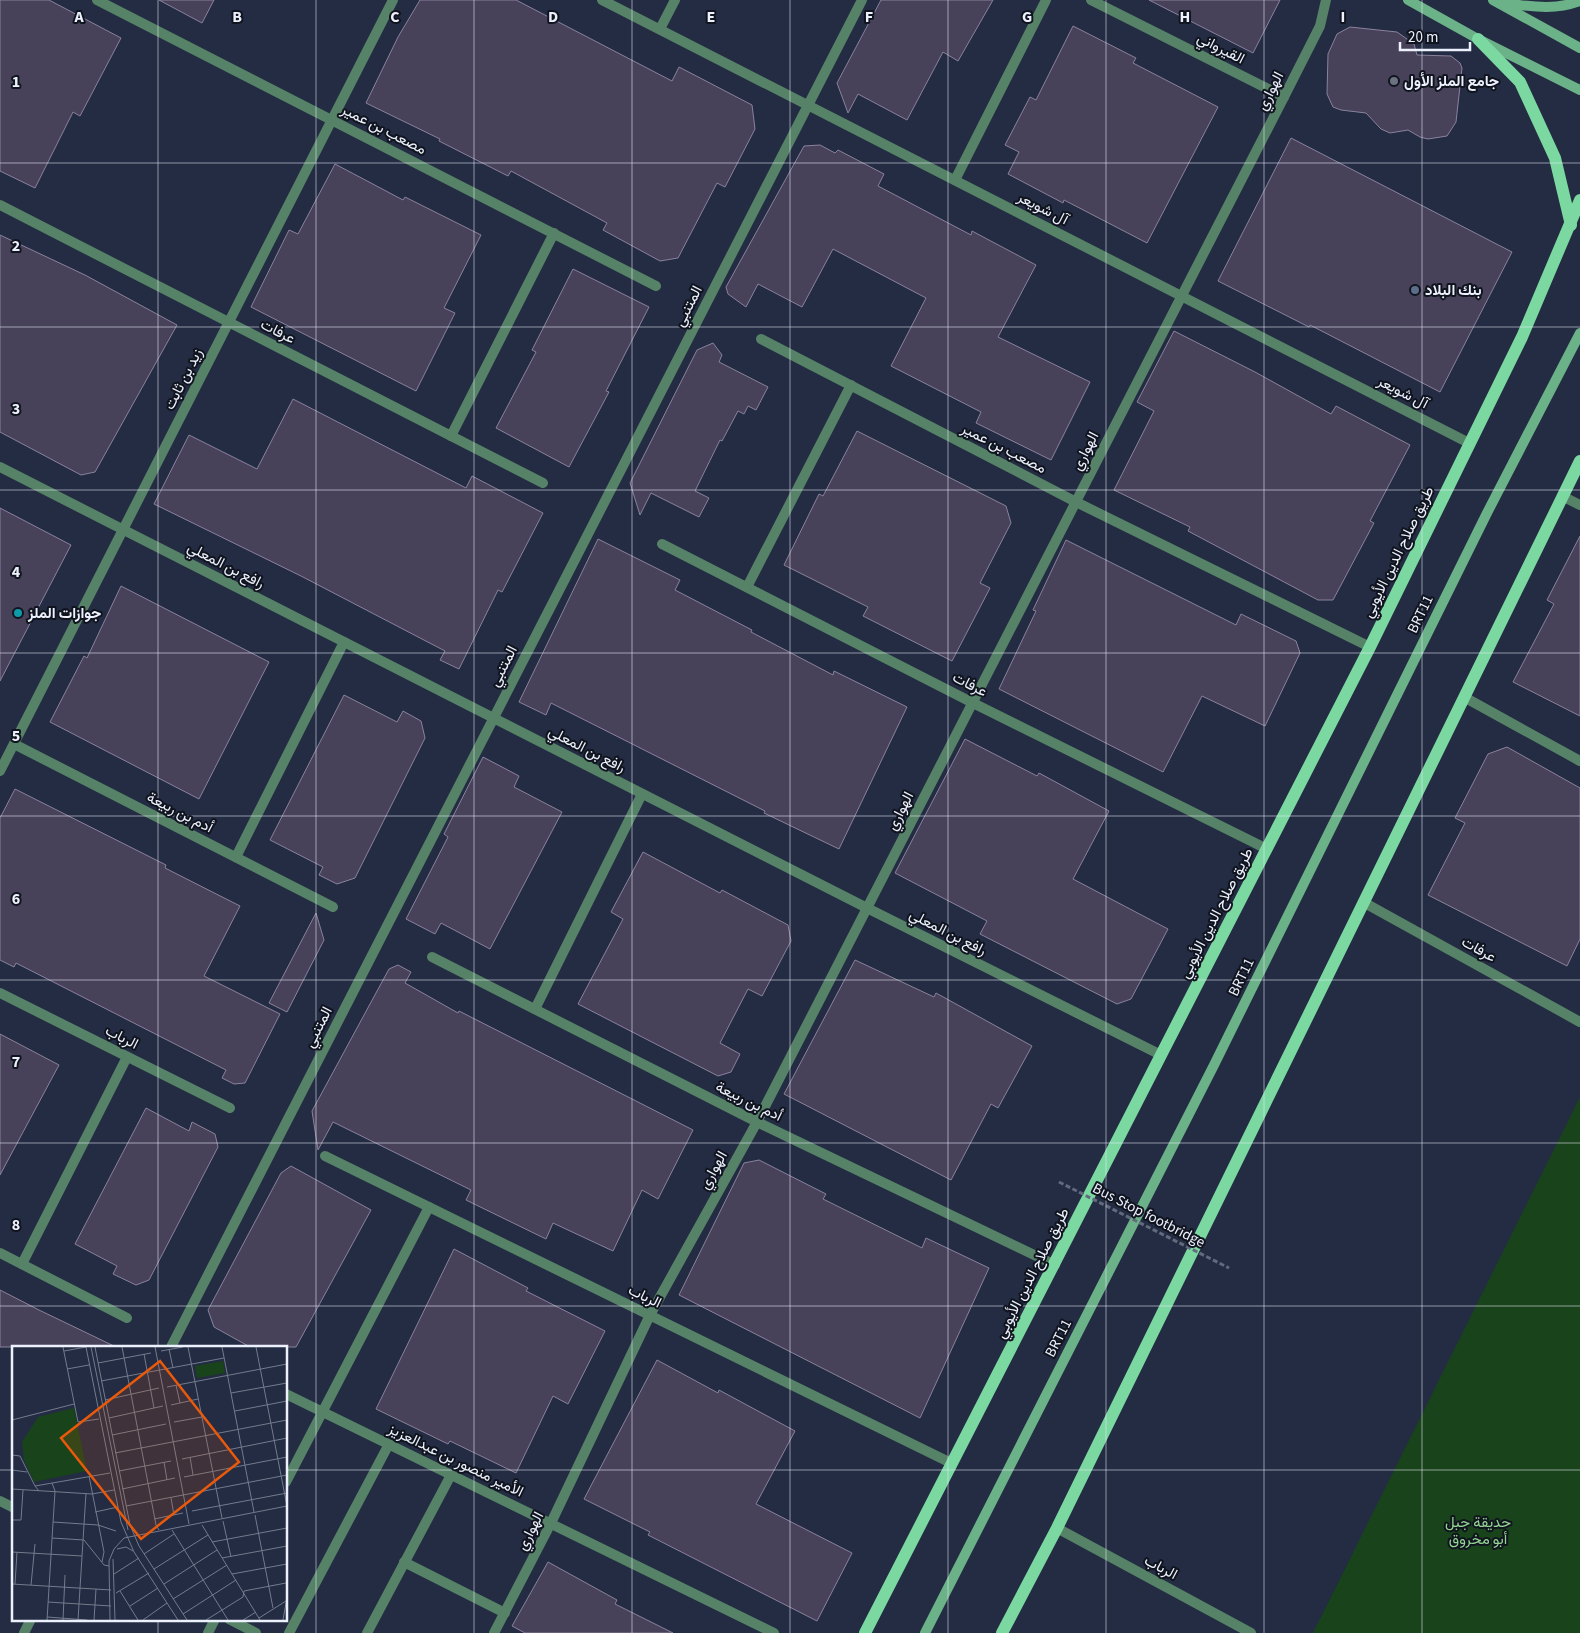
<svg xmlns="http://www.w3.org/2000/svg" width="1580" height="1633" viewBox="0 0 1580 1633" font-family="'Source Sans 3',Vazirmatn,sans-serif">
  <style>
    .green { fill: #19431b }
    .building { fill: #48415a; stroke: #8a829e }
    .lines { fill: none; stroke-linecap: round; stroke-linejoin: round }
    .service { stroke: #568267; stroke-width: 10 }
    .minor { stroke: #568267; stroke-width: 10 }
    .secondary { stroke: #6bb288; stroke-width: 10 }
    .primary { stroke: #7ad8a0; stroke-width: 12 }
    .path-bridge { stroke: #626a7d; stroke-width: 3; stroke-dasharray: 5 2.5; stroke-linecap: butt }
    .grid { fill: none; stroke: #ecf1fd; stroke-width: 1; stroke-opacity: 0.55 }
    .worship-dot { fill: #6b7280; stroke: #10141e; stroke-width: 2 }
    .service-dot { fill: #5c6f8a; stroke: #10141e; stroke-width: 2 }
    .culture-dot { fill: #0f9aa8; stroke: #10141e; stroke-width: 2 }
    .labels { text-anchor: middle; stroke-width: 4; stroke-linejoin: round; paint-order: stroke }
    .street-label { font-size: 15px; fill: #ecf1fd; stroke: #10141e }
    .poi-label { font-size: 15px; font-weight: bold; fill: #ecf1fd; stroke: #10141e; text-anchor: start }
    .park-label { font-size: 15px; fill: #95d594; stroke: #10141e }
    .inset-road { fill: none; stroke: #737b8d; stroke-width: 1 }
    .view { fill: #e8590c; fill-opacity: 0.15; stroke: #e8590c; stroke-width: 2.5 }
    .inset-edge { fill: none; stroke: #ecf1fd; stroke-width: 2.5 }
    .grid-label { font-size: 16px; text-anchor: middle; font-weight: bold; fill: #ecf1fd; stroke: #10141e; stroke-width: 4; stroke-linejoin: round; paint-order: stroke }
  </style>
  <rect width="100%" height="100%" fill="#232c42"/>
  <!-- green -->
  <polygon class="green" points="1580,1097 1580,1633 1313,1633"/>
  <!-- building -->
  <g class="building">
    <polygon points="0,0 49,0 121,38 80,116 73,112 35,188 0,171"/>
    <polygon points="159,0 214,0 202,23"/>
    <polygon points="420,0 516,0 672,81 679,67 752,105 755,129 725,187 717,183 678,258 660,261 603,230 607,223 511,171 508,176 439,141 440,139 366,103 398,37"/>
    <polygon points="881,0 993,0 958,61 943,52 907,120 858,94 848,113 837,83"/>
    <polygon points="1149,0 1280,0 1253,53"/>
    <polygon points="1073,26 1136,58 1133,63 1218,107 1147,243 1064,200 1063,203 1008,174 1019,152 1005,145 1030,97 1036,100"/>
    <polygon points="1350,27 1397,32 1414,44 1417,55 1451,56 1460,63 1462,68 1456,122 1447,136 1428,139 1420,137 1408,130 1390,133 1381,129 1366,113 1341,110 1333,107 1327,94 1328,54 1337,34"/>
    <polygon points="1291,138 1512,252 1440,392 1310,325 1309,327 1218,281"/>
    <polygon points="820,145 835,153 838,150 884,174 878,186 971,235 972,231 1036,265 998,337 1090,382 1051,460 976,423 981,412 891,366 926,298 833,249 802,307 758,284 746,307 728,294 726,287 804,146"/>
    <polygon points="335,164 403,200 405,197 481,235 444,308 455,313 416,391 251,307 289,230 298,234"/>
    <polygon points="0,235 85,275 177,325 95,472 81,475 0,432"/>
    <polygon points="573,269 649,307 606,391 609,392 569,467 496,428 536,352 532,350"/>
    <polygon points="1174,331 1255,372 1331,414 1336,406 1410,445 1370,521 1374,523 1333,600 1318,600 1188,531 1190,527 1114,490 1154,411 1137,402"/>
    <polygon points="713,343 722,355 719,362 768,387 756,410 748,406 744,414 738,411 722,441 720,440 695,491 709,498 699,517 651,493 640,515 630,483 697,350"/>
    <polygon points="293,399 466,488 472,476 543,513 502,592 498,590 459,669 440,660 445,651 301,576 154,504 189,435 257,469"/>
    <polygon points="857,431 1006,506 1011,523 980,583 990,588 952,661 863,616 868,607 784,565 819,494 823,496"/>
    <polygon points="0,508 71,545 0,681"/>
    <polygon points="1580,536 1580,716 1513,682 1554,604 1547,600"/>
    <polygon points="598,539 680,580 675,590 752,630 751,632 833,675 834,671 907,707 839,849 764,813 765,811 551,703 546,715 519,702"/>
    <polygon points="1066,540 1236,625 1241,614 1296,641 1300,653 1265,726 1202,696 1163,772 999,689 1036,611 1033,610"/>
    <polygon points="121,586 269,662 199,799 50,722 84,656 87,658"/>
    <polygon points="344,695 397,722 403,711 421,721 425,738 355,878 337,884 319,875 323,867 270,840"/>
    <polygon points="965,739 1037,776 1039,773 1109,811 1073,879 1168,929 1131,999 1117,1004 980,934 987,921 895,873"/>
    <polygon points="1507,747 1580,788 1580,939 1567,966 1428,895 1465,823 1455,818 1488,754"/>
    <polygon points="483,757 519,776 514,787 562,812 490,949 441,923 435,934 406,919 448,837 444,834"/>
    <polygon points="15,789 166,865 165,868 240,906 204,976 280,1014 245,1083 234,1084 222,1078 226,1070 16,963 14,967 0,960 0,818"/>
    <polygon points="643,852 720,893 722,890 788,925 791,941 762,996 748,989 720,1043 740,1054 731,1072 718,1076 578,1004 623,919 611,912"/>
    <polygon points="316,913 324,940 287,1012 269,1003"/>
    <polygon points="855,960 934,997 936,993 1032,1046 998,1108 991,1104 951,1180 784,1094"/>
    <polygon points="398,965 411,972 405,983 458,1013 459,1011 693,1130 658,1199 642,1190 613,1251 553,1223 546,1239 466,1200 471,1190 333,1122 318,1150 312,1111 389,969"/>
    <polygon points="0,1034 59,1065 0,1175"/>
    <polygon points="146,1108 189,1131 192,1122 215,1134 218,1147 149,1280 136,1285 113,1274 117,1266 75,1244"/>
    <polygon points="759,1160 826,1194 823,1199 922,1248 926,1238 989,1268 920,1418 679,1295 744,1163"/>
    <polygon points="291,1166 371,1210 296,1347 250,1347 214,1327 208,1310 281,1173"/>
    <polygon points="454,1249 528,1288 526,1291 605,1331 568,1404 553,1396 516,1473 450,1441 448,1444 376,1409"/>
    <polygon points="0,1290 39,1310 116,1347 0,1347"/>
    <polygon points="657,1360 718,1393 719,1390 795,1431 756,1504 852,1553 817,1621 648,1535 650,1532 584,1499"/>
    <polygon points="548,1562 617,1600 615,1604 673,1633 525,1633 512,1626"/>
  </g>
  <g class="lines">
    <!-- service -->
    <g class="service">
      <polyline points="660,29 675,0"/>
      <polyline points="236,857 344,642"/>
      <polyline points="535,1009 642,794"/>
      <polyline points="404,1562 505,1613"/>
      <polyline points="289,1633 389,1444"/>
      <polyline points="367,1633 451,1475"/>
    </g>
    <!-- minor -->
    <g class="minor">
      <polyline points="97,0 656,286"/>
      <polyline points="602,0 1469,443"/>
      <polyline points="1091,0 1284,97"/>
      <polyline points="955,180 1046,0"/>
      <polyline points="0,205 543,483"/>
      <polyline points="761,339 1076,502 1370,647"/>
      <polyline points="451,436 554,233"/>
      <polyline points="0,467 867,908 1161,1055"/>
      <polyline points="1562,496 1580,505"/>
      <polyline points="662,544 973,703 1267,849"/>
      <polyline points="747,587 851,385"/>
      <polyline points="1464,697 1580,761"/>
      <polyline points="14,744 333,907"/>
      <polyline points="0,771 393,0"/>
      <polyline points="1363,902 1580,1022"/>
      <polyline points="432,957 757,1122 1055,1265"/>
      <polyline points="0,993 230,1108"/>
      <polyline points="325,1156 951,1463"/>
      <polyline points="0,1253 127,1318"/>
      <polyline points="22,1264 127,1057"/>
      <polyline points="171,1347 862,0"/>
      <polyline points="286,1394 774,1633"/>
      <polyline points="286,1482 429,1207"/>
      <polyline points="0,1501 14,1508"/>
      <polyline points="1057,1528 1251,1633"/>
      <polyline points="229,1619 256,1633"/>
      <polyline points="24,1633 31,1619"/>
      <polyline points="208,1633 215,1619"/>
      <polyline points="494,1633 551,1523 650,1315 757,1122 1284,97 1320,26 1326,0"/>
    </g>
    <!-- secondary -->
    <g class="secondary">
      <polyline points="1408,0 1478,39 1580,90"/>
      <polyline points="1493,0 1580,48"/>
      <path d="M1502 3C1529 6 1554 11 1580 1"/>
      <polyline points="925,1633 1214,1065 1487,513 1580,333"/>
    </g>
    <!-- primary -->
    <g class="primary">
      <polyline points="1478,39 1520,82 1555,158 1571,225"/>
      <polyline points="865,1633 1370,647 1522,337 1580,200"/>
      <polyline points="1002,1633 1057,1528 1580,461"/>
    </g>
    <!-- path-bridge -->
    <polyline class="path-bridge" points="1059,1182 1229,1268"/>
  </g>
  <!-- grid -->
  <path class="grid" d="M158 0V1347M316 0V1633M474 0V1633M632 0V1633M790 0V1633M948 0V1633M1106 0V1633M1264 0V1633M1422 0V1633M0 163H1580M0 327H1580M0 490H1580M0 653H1580M0 816H1580M0 980H1580M0 1143H1580M0 1306H1580M0 1470H14M286 1470H1580M158 1619V1633"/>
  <!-- markers -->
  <circle class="worship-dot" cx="1394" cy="81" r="5"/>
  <circle class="service-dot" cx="1415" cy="290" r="5"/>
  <circle class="culture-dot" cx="18" cy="613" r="5"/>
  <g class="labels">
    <!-- street labels -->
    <g class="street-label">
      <text transform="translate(1221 48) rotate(27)" y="5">القيرواني</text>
      <text transform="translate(1270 91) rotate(-63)" y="5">الهواري</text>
      <text transform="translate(384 129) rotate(27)" y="5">مصعب بن عمير</text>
      <text transform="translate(1043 208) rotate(27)" y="5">آل شويعر</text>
      <text transform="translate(688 306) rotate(-63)" y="5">المتنبي</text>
      <text transform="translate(278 331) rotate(27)" y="5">عرفات</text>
      <text transform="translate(183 379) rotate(-63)" y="5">زيد بن ثابت</text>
      <text transform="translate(1403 392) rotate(27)" y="5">آل شويعر</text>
      <text transform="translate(1004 448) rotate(27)" y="5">مصعب بن عمير</text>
      <text transform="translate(1085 451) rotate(-63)" y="5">الهواري</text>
      <text transform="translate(1398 552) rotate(-64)" y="5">طريق صلاح الدين الأيوبي</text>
      <text transform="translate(226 565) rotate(27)" y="5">رافع بن المعلي</text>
      <text transform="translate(1420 614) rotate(-64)" y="5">BRT11</text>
      <text transform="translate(503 666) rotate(-63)" y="5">المتنبي</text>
      <text transform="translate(970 684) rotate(27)" y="5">عرفات</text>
      <text transform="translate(587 749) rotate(27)" y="5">رافع بن المعلي</text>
      <text transform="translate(900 811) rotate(-63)" y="5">الهواري</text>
      <text transform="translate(180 812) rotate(27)" y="5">أدم بن ربيعة</text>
      <text transform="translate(1216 913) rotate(-63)" y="5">طريق صلاح الدين الأيوبي</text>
      <text transform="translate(948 932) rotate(27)" y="5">رافع بن المعلي</text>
      <text transform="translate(1479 949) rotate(29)" y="5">عرفات</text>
      <text transform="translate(1241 977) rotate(-64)" y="5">BRT11</text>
      <text transform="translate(318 1027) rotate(-63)" y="5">المتنبي</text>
      <text transform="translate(122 1037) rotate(27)" y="5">الرباب</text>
      <text transform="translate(749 1101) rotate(26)" y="5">أدم بن ربيعة</text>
      <text transform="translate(713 1170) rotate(-61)" y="5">الهواري</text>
      <text transform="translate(1149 1215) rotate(27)" y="5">Bus Stop footbridge</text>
      <text transform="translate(1032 1273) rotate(-63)" y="5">طريق صلاح الدين الأيوبي</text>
      <text transform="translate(645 1296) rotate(26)" y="5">الرباب</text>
      <text transform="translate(1058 1338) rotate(-63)" y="5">BRT11</text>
      <text transform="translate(456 1460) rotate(26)" y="5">الأمير منصور بن عبدالعزيز</text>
      <text transform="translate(530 1531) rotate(-63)" y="5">الهواري</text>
      <text transform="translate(1161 1567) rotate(28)" y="5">الرباب</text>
    </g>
    <!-- poi labels -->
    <g class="poi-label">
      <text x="1404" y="86">جامع الملز الأول</text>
      <text x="1425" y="295">بنك البلاد</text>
      <text x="28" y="618">جوازات الملز</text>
    </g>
    <!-- park labels -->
    <g class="park-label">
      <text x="1478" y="1527">حديقة جبل<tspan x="1478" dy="17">أبو مخروق</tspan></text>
    </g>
  </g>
  <!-- overview -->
  <g transform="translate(12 1346)">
    <rect width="275" height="275" fill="#232c42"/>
    <path d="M211 15 213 27 185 32 183 20ZM62 62 75 125 22 136 12 114 10 96 26 71Z" fill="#19431b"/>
    <path class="inset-road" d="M51 1 66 76 87 73M74 1 109 176 122 206 166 274M79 1 116 184M83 1 118 179 127 200 175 274M110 1 144 179 147 184M143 1 177 178M176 1 210 172M210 1 242 166M244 1 275 160M157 3 161 22M52 5 74 1M149 5 171 1M132 8 142 62M86 17 139 7M55 23 77 19M89 35 212 12M164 39 168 57M155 41 275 18M219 47 275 37M93 54 147 42M159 59 186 53M223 65 275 55M97 72 151 60M0 74 62 58M162 76 190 71M100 89 154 78M103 107 275 74M0 109 8 110 23 140M178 111 181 129M170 113 275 92M152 116 155 134M0 124 15 126M107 125 159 115M77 130 92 206 90 216M172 131 275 111M0 143 80 148 102 144M110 143 163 132M27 145 23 140 98 127M159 152 162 169M114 160 275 129M180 165 275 147M83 166 106 161M243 169 261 262M142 173 171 167M0 174H9L11 144M211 175 219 211M41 176 86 179 104 185M190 179 248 274M160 184 216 274M40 192 72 194 92 219 97 220M200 196 275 182M105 203 114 201 121 205M0 206 70 210M132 208 162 188M210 212 275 200M101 213 103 274M142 223 196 189M102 228 127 212M220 228 275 218M0 238 99 244M3 238 5 206M152 238 205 204M19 239 23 198M108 245 126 274M104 247 137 227M161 253 215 219M36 256 99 260M118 260 146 242M171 268 224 234M35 271 75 274M247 272 274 255M35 274 43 145 40 137M51 274 53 229M66 274 74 147M82 274 84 243M98 274 97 215 102 203 112 192 275 160M131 274 155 257M194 274 231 251 232 245 274 237M231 274 244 266M271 274 275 251"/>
    <path class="view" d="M148 15 227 116 129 193 49 92Z"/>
    <rect width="275" height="275" class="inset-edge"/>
  </g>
  <g class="grid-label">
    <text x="79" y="22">A</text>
    <text x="237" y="22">B</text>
    <text x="395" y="22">C</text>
    <text x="553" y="22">D</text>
    <text x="711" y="22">E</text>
    <text x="869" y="22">F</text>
    <text x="1027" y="22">G</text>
    <text x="1185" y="22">H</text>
    <text x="1343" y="22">I</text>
    <text x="16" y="87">1</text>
    <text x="16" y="251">2</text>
    <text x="16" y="414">3</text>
    <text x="16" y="577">4</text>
    <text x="16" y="741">5</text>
    <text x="16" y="904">6</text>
    <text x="16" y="1067">7</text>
    <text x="16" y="1230">8</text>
  </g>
  <!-- scale -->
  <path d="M1400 42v8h70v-8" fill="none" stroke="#ecf1fd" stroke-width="2.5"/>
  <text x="1408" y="42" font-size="15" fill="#ecf1fd" stroke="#10141e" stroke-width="4" paint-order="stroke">20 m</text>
</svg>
